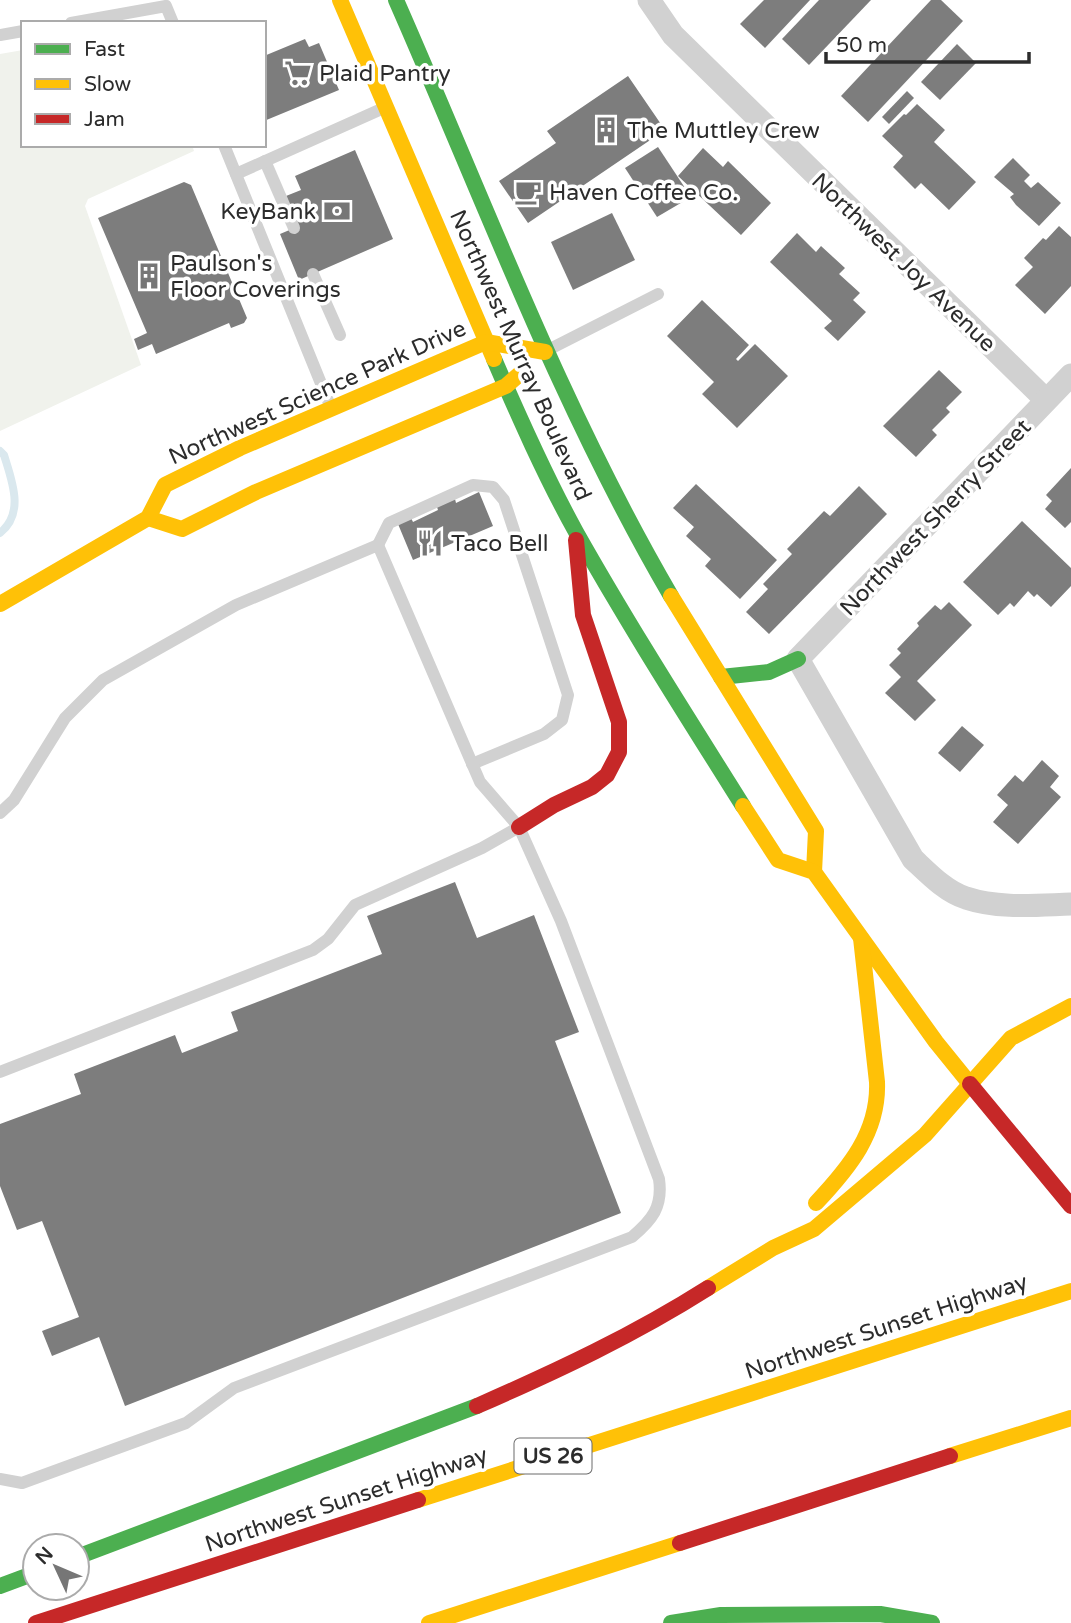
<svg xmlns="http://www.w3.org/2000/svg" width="1071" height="1623" viewBox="0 0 1071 1623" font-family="'Varela Round',sans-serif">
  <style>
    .green { fill: #f0f2ec }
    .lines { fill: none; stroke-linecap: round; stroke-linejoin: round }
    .stream { stroke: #dae8ee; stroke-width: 8 }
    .building { fill: #7d7d7d }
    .lane { stroke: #d1d1d1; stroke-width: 12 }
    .street { stroke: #d1d1d1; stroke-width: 23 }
    .fast { stroke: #4caf50; stroke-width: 16 }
    .slow { stroke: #ffc107; stroke-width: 16 }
    .jam { stroke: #c62828; stroke-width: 16 }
    .labels { text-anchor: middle; stroke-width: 7; stroke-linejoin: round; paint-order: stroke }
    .shield { fill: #fff; stroke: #6b6b6b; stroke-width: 2 }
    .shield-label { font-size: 21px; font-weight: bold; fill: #2c2c2c }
    .poi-label { font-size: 23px; fill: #2c2c2c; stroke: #fff; text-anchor: start }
    .street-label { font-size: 23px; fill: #2c2c2c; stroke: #fff }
  </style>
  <rect width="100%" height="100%" fill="#fff"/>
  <!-- green -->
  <polygon class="green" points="23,50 23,145 192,145 194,151 88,199 85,206 141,365 0,431 0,54"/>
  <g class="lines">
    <!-- stream -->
    <path class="stream" d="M0 451 4 455C12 481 25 513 0 533"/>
  </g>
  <!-- building -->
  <g class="building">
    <polygon points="764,0 810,0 765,48 740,24"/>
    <polygon points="819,0 871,0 809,65 782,39"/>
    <polygon points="931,0 941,0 963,21 868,122 841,96"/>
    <polygon points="305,39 309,47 319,43 339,90 264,121 264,56"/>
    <polygon points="957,44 976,63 940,100 921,82"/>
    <polygon points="628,76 665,130 528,223 499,181 556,143 547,131"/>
    <polygon points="907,91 914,98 889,124 882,117"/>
    <polygon points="917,104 945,130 934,142 976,182 949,210 921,183 915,189 893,167 903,156 882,136 904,114 906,115"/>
    <polygon points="658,147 691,197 657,217 625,168"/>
    <polygon points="703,148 723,167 728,161 771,203 741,235 678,176"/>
    <polygon points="355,150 393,239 299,280 280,234 299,226 286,196 301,190 295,176"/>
    <polygon points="1013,158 1030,175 1024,181 1031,188 1038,182 1061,203 1039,226 1016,205 1010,197 1014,194 994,177"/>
    <polygon points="184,182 191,185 247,318 244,323 231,328 229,323 156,354 152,344 138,350 134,339 147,333 98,218"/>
    <polygon points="612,213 635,260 573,290 551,242"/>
    <polygon points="1059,226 1071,237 1071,286 1045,314 1015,285 1033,267 1024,258 1043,238 1046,240"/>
    <polygon points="797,233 816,252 821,246 845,268 839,274 860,293 853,300 866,312 838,341 824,328 832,321 770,262"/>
    <polygon points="702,300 749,345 736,359 738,361 755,344 788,376 737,428 702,394 714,382 667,336"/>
    <polygon points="939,370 962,392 946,408 950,412 932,430 937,435 916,457 883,426"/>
    <polygon points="1071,468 1071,522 1065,528 1045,509 1052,501 1046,495"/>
    <polygon points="696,484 777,560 740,599 705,566 711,559 686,536 694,527 673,508"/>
    <polygon points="859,486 887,514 769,634 746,612 768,589 763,584 792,554 787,549 824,511 830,516"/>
    <polygon points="479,492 493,526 413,560 398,524 411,518 413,522 438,510 437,507 455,499 456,503"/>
    <polygon points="1022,521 1071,568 1071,586 1051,607 1037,594 1034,597 1028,591 1014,607 1010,603 998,615 963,582"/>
    <polygon points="949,602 972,625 917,681 936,700 915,721 885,693 901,677 889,665 901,653 897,649 919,626 917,623 935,605 941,610"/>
    <polygon points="962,726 984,745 960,772 938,753"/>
    <polygon points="1042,760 1059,776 1050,787 1061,797 1018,844 993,822 1008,805 997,795 1015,775 1023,782"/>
    <polygon points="455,882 477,938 534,915 579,1032 555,1041 621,1213 125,1406 99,1337 52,1356 42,1331 79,1317 42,1221 17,1230 0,1186 0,1124 81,1094 74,1074 175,1035 182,1053 238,1031 231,1012 382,954 367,916"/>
  </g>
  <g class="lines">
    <!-- lane -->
    <g class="lane">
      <polyline points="71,23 166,6 173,23"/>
      <polyline points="0,35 23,31"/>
      <polyline points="224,145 331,408"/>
      <polyline points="265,161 294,228"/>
      <polyline points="236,174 386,107"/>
      <polyline points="313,274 340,335"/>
      <polyline points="546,351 658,294"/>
      <polyline points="378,545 389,523 473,485 493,487 504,500 568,695 562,720 544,734 472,764"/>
      <path d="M0 813 14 800 65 718 103 680 236 605 378 545 480 782 519 827 561 921 659 1179C663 1207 652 1220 632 1237L234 1388 186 1423 22 1483 0 1479"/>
      <polyline points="0,1072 313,950 328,939 355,905 482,848 519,827"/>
    </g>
    <!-- street -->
    <g class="street">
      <polyline points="649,0 673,35 1046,400"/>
      <path d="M1071 375 798 659 913 859C928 873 946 892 966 898 999 909 1037 905 1071 904"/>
    </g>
    <!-- fast -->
    <g class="fast">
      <path d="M396 0C485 202 559 404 671 596"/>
      <path d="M494 359C519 417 545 476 576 532 629 626 686 715 743 806"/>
      <polyline points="721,677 769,672 798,659"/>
      <polyline points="77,1557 477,1406"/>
      <polyline points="0,1586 35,1573"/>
      <polyline points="671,1623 721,1615 880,1614 932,1623"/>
    </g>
    <!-- slow -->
    <g class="slow">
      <polyline points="340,0 494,359"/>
      <polyline points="148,518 182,529 256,492 506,386 522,372"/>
      <polyline points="671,596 816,831 814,872"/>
      <polyline points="0,604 148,518 165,485 240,448 486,342 545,352"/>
      <polyline points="743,806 778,860 814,872 936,1042 970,1084"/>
      <path d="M816 1203C849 1168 879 1132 877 1082L861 938"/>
      <polyline points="708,1288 773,1248 814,1229 925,1135 1011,1038 1071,1006"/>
      <polyline points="950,1456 1071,1418"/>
      <polyline points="418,1500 1071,1291"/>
      <polyline points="429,1623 680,1543"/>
    </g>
    <!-- jam -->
    <g class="jam">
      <polyline points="519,827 554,805 592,787 607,775 619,752 619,722 583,615 576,540"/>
      <polyline points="970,1084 1071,1206"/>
      <path d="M477 1406C557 1371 634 1335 708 1288"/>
      <polyline points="680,1543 950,1456"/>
      <polyline points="36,1623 418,1500"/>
    </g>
  </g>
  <!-- icons -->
  <defs>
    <g id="supermarket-bare" transform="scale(2.1)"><path d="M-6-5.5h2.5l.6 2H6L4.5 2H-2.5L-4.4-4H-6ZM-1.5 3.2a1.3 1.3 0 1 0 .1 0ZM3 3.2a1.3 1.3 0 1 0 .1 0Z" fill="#767676" stroke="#fff" stroke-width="2.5" paint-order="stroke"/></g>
    <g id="building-bare" transform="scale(2.1)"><path d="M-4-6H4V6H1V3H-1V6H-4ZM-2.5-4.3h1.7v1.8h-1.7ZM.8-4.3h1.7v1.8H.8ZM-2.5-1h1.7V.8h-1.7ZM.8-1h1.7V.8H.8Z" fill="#767676" stroke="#fff" stroke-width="2.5" paint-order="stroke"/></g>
    <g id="cafe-bare" transform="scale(2.1)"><path d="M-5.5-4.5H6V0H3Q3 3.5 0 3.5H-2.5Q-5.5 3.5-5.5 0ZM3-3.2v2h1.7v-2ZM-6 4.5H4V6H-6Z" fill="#767676" stroke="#fff" stroke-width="2.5" paint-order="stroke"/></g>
    <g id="bank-bare" transform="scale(2.1)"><path d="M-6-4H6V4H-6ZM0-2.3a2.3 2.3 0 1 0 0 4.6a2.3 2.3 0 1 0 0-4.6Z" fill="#767676" stroke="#fff" stroke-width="2.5" paint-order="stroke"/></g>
    <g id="restaurant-bare" transform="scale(2.1)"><path d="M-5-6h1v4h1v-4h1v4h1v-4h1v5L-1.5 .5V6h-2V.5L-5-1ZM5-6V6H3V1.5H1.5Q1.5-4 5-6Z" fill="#767676" stroke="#fff" stroke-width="2.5" paint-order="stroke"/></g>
  </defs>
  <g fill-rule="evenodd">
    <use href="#supermarket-bare" x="298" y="73"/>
    <use href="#building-bare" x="606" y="130"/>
    <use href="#cafe-bare" x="528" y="192"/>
    <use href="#bank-bare" x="337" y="211"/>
    <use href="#building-bare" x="149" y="276"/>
    <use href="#restaurant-bare" x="430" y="543"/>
  </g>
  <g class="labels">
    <!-- shield labels -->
    <rect class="shield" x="514.5" y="1438.5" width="77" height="35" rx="5"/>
    <g class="shield-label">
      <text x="553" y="1463">US 26</text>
    </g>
    <!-- poi labels -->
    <g class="poi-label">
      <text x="319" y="81">Plaid Pantry</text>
      <text x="627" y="138">The Muttley Crew</text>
      <text x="549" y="200">Haven Coffee Co.</text>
      <text x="316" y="219" text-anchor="end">KeyBank</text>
      <text x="170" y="271">Paulson's<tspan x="170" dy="26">Floor Coverings</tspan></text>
      <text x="451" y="551">Taco Bell</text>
    </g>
    <!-- street labels -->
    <g class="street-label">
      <text transform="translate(904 262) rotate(44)" y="8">Northwest Joy Avenue</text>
      <text transform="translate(521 355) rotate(66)" y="8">Northwest Murray Boulevard</text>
      <text transform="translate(317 392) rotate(-24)" y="8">Northwest Science Park Drive</text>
      <text transform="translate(935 517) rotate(-46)" y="8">Northwest Sherry Street</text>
      <text transform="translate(886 1326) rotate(-18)" y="8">Northwest Sunset Highway</text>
      <text transform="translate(346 1499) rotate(-18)" y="8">Northwest Sunset Highway</text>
    </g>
  </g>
  <!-- legend -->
  <rect x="21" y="21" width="245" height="126" fill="#ffffff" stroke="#ababab" stroke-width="2"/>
  <rect x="35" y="44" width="35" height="10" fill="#4caf50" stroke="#ababab" stroke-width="2"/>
  <text x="84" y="56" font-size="21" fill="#2c2c2c">Fast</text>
  <rect x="35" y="79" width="35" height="10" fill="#ffc107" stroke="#ababab" stroke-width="2"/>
  <text x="84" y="91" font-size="21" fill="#2c2c2c">Slow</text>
  <rect x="35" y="114" width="35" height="10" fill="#c62828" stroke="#ababab" stroke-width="2"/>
  <text x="84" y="126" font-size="21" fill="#2c2c2c">Jam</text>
  <!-- north arrow -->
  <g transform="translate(56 1567) rotate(314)"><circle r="33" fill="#ffffff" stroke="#ababab" stroke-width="2"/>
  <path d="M0-5L12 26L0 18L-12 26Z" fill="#767676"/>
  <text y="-10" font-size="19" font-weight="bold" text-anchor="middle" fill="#2c2c2c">N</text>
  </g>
  <!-- scale -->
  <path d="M826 52v10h203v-10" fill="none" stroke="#2c2c2c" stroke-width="3.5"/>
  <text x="836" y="52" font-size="21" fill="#2c2c2c" stroke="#ffffff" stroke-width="5" paint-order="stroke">50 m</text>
</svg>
